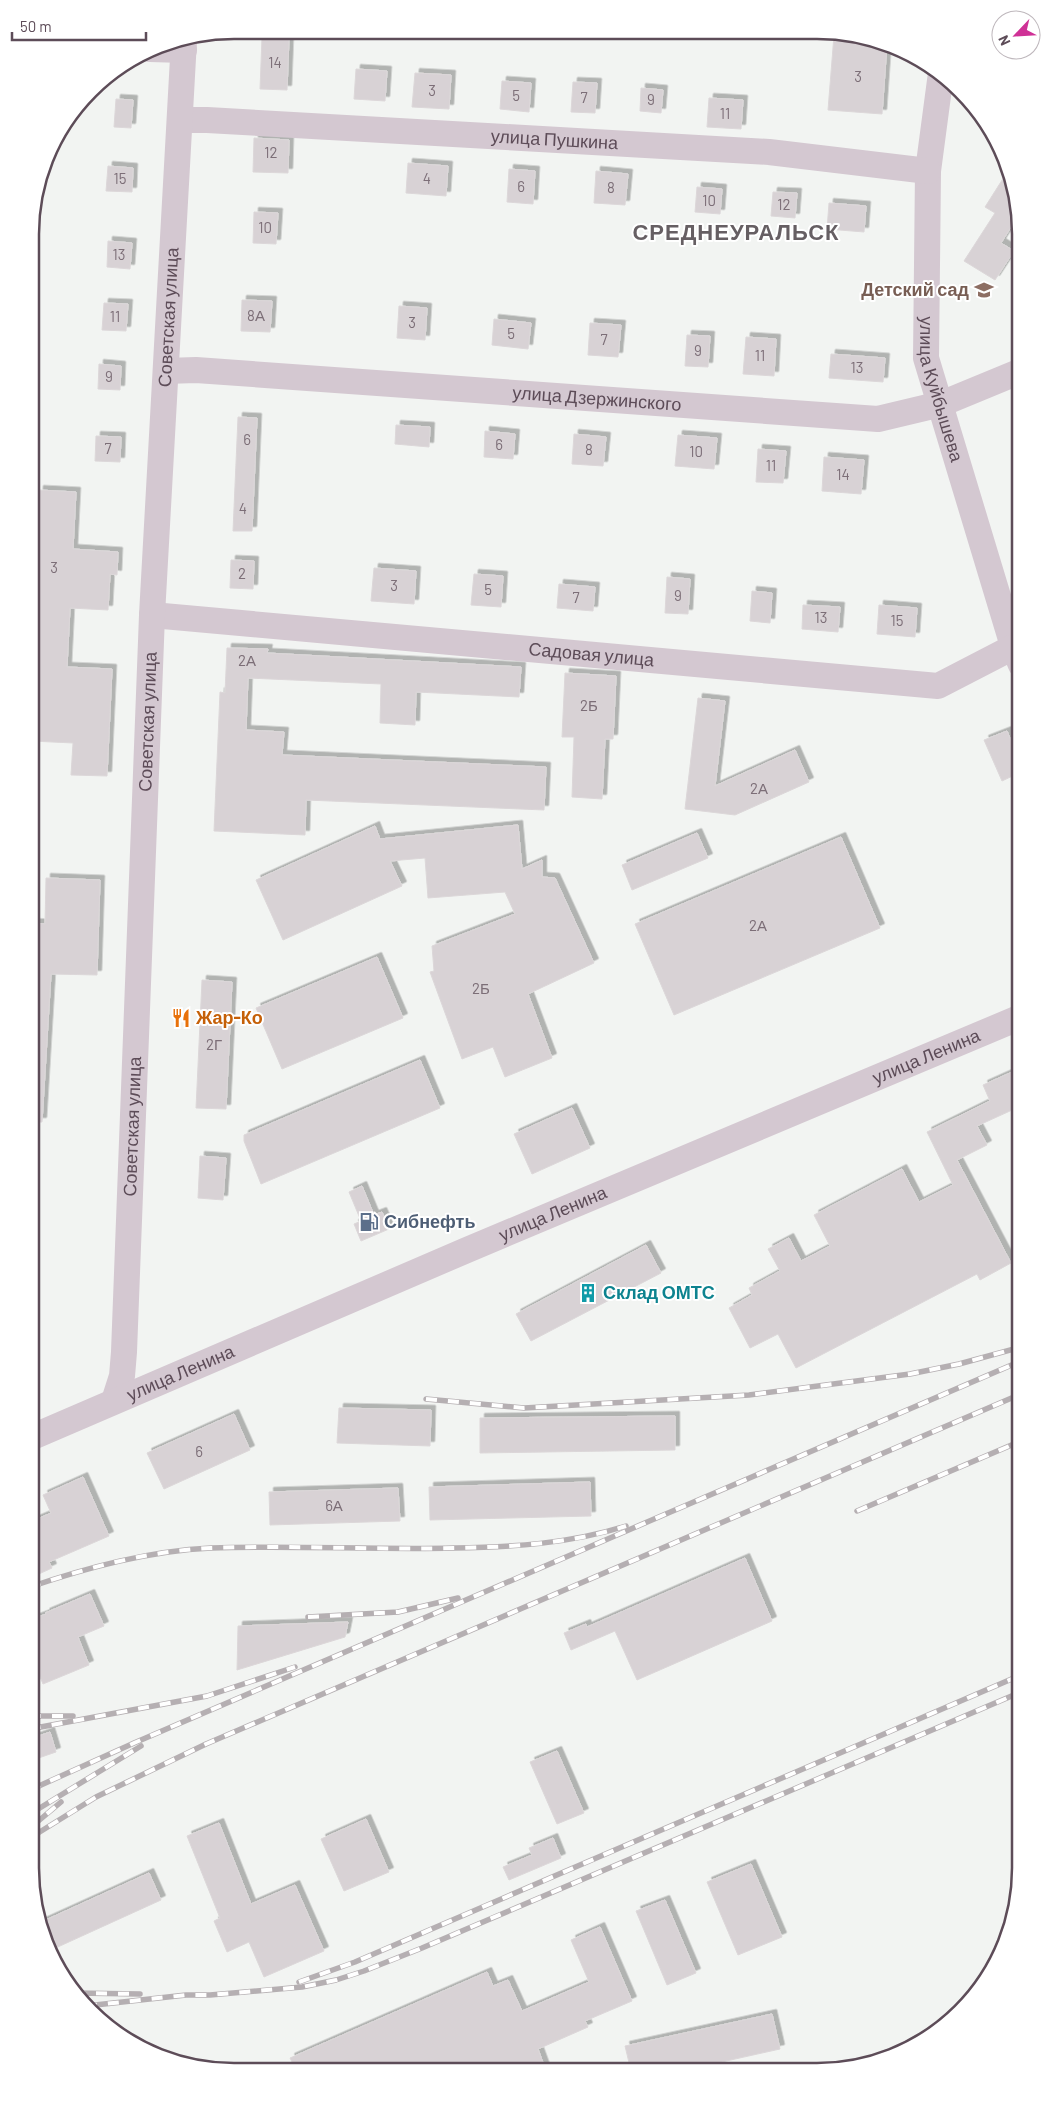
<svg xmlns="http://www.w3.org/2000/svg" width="1051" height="2102" viewBox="0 0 1051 2102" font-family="Barlow,sans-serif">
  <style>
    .building { fill: #d8d2d5; stroke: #dcd7d9; filter: url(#shadow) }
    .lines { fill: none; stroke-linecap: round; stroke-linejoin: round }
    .minor { stroke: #d4c8d1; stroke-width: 26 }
    .rail-casing { stroke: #b5afb2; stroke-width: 5.5 }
    .rail { stroke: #fff; stroke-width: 4; stroke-dasharray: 11; stroke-linecap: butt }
    .labels { text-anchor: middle; stroke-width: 4; stroke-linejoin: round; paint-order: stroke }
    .number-label { font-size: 15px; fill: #7c6e77 }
    .street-label { font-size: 18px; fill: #5d4c58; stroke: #fff }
    .education-label { font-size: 18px; font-weight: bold; fill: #785e54; stroke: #fff; text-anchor: end }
    .food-label { font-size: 18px; font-weight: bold; fill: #c56008; stroke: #fff; text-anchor: start }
    .service-label { font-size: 18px; font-weight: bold; fill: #4e5e75; stroke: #fff; text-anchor: start }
    .culture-label { font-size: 18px; font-weight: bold; fill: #0d838f; stroke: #fff; text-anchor: start }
    .district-label { font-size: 22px; font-weight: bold; letter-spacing: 1px; fill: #665f63; stroke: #fff }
    .rim { fill: none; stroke: #5d4c58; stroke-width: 2.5 }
  </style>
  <defs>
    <filter id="shadow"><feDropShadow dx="4.5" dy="-4.5" stdDeviation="0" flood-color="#0004"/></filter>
  </defs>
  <rect width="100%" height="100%" fill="#f2f4f2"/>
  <!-- building -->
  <g class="building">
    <polygon points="834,35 868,38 887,44 882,114 828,110"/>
    <polygon points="262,37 289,38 287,90 260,89"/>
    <polygon points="356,69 387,71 385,101 354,99"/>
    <polygon points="415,73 451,75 449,109 412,107"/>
    <polygon points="502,81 531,83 529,112 500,109"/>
    <polygon points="573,82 597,83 595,113 571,112"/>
    <polygon points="641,88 663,90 661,113 640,111"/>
    <polygon points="709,98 743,100 741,129 707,127"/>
    <polygon points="116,99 133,100 131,128 114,127"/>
    <polygon points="254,138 289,140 288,173 253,172"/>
    <polygon points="408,163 448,166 446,196 406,193"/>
    <polygon points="108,166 133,168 132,192 106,191"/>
    <polygon points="509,169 535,171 533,204 507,202"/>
    <polygon points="596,171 628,174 625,205 594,203"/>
    <polygon points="1004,177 1013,182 1018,216 1001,243 1014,251 995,280 964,261 995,213 985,207"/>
    <polygon points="697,187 722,189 720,214 695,212"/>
    <polygon points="773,192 797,193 795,218 771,216"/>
    <polygon points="829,203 866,206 864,232 827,229"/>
    <polygon points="254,212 278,213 276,244 253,243"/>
    <polygon points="108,241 132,243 130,269 107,267"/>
    <polygon points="242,300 272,301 270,332 241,331"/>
    <polygon points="104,303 128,304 126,331 102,330"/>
    <polygon points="399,306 427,308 425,340 397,338"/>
    <polygon points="494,319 531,323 528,349 492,345"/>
    <polygon points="590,323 621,325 618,357 588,355"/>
    <polygon points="687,335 710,336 708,367 685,366"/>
    <polygon points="746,337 776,339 774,376 743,374"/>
    <polygon points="831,354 885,358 883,382 829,378"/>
    <polygon points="99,364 121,366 120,390 98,389"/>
    <polygon points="238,417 257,418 252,531 233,531"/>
    <polygon points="396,425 430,427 429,447 395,444"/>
    <polygon points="485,431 515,434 513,459 484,457"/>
    <polygon points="574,434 606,437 603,466 572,464"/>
    <polygon points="678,435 717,438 714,469 675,466"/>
    <polygon points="96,436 121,437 120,462 95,461"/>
    <polygon points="758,449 786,451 783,483 756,482"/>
    <polygon points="824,457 864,460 861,494 822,491"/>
    <polygon points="39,490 76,492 73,549 118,552 117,575 110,574 108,610 70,608 67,667 112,669 107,776 71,775 73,743 31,741 31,644"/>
    <polygon points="231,560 254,561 253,589 230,588"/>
    <polygon points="374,568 416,571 414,604 371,601"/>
    <polygon points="474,574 503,576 501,607 471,605"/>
    <polygon points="667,577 690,579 688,614 665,613"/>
    <polygon points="559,584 595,587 593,611 557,608"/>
    <polygon points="752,591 772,593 770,623 750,621"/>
    <polygon points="803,605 840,607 838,632 802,629"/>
    <polygon points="879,605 917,608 915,637 877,634"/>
    <polygon points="227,648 268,649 267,653 521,667 519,697 416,692 415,725 380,723 381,684 248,678 246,730 284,732 282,755 546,767 544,810 306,800 305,835 214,831 220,692 225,693"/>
    <polygon points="565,673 616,676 613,739 605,739 602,799 572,797 574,737 562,737"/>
    <polygon points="698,698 725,701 715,786 795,750 809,782 735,815 685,809"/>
    <polygon points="1007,731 1021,764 1021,772 1002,781 984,740"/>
    <polygon points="518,825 522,869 542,860 542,877 555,878 594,963 528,994 552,1058 505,1077 493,1047 462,1059 430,972 434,971 432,946 515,914 505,892 428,898 425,858 390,861 402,886 283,940 256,880 375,826 380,839"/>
    <polygon points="697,833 708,858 632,890 622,865"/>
    <polygon points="841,837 880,928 674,1015 635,924"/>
    <polygon points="46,878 100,880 97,975 51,974 42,1122 31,1122 31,923 45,924"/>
    <polygon points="377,957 403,1018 282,1069 256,1008"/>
    <polygon points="202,980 232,982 226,1109 196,1108"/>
    <polygon points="420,1060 440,1108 261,1184 244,1141 244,1135"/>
    <polygon points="1021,1068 1021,1106 977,1126 987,1145 957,1160 1011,1263 980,1280 977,1274 796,1368 778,1334 750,1348 729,1308 752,1295 749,1288 780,1271 768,1249 789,1238 801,1261 830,1246 814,1215 902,1169 919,1202 953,1185 927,1132 990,1101 983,1085"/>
    <polygon points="572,1108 590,1148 532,1174 514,1134"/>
    <polygon points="200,1156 226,1158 223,1200 198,1198"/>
    <polygon points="362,1186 374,1215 382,1212 389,1229 361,1241 354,1224 361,1221 349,1192"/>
    <polygon points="646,1245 661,1273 531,1341 516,1314"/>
    <polygon points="339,1408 431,1410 430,1446 337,1443"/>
    <polygon points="234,1414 250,1450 164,1489 147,1453"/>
    <polygon points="675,1416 675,1450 480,1453 480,1418"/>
    <polygon points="83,1477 109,1536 49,1562 52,1568 30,1578 30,1522 51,1513 43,1495"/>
    <polygon points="590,1482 591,1516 430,1520 429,1487"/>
    <polygon points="398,1488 400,1521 270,1525 269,1492"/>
    <polygon points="745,1558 772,1621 637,1680 615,1631 571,1650 564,1633 586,1624 587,1627"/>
    <polygon points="90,1594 104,1626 78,1637 89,1665 43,1684 30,1653 30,1620 46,1614 45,1613"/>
    <polygon points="348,1622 345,1637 237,1670 238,1626"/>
    <polygon points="50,1732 56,1752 30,1761 30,1739"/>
    <polygon points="557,1751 584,1813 557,1824 530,1762"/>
    <polygon points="366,1819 389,1872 344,1891 321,1839"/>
    <polygon points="219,1823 251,1904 295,1885 324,1951 264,1977 249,1942 227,1952 214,1921 220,1918 187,1836"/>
    <polygon points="553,1838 561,1858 509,1880 503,1867 532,1855 529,1848"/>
    <polygon points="751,1864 782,1937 738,1955 707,1882"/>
    <polygon points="149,1873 161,1900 49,1951 41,1934 39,1923"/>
    <polygon points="665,1900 696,1973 667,1985 636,1911"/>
    <polygon points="600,1927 632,2001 585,2021 588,2027 538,2049 546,2071 296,2070 290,2058 487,1972 493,1986 508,1980 522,2011 589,1982 571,1940"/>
    <polygon points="772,2014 780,2049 677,2072 631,2071 625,2046"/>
  </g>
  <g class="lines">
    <!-- minor -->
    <g class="minor">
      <polyline points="150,49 184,50"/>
      <path id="s1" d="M941 73 928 171 926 358 1013 646 1021 665"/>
      <path id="s2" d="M180 120H207L769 152 928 171"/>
      <path id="s3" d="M166 371 196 370 878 419 941 404 1021 371"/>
      <path id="s4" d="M152 615 938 686 1021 643"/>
      <path id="s5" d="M114 1401 122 1376 124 1352 152 615 184 40"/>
      <path id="s6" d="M30 1438 467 1250 1021 1017"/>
    </g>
    <!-- rail casing -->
    <g class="rail-casing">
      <g id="rail">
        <polyline points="426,1399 524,1408 749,1395 910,1374 959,1364 1021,1347"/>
        <polyline points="857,1511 1021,1441"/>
        <path d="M30 1587C89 1567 149 1551 211 1548 292 1545 373 1550 454 1548 512 1547 569 1544 626 1526"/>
        <polyline points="308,1617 398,1612 458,1598"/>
        <polyline points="30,1716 73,1716"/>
        <polyline points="30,1729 207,1696 295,1667"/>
        <polyline points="30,1790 134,1743 1021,1361"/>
        <polyline points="30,1814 141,1746"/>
        <polyline points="30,1828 61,1802"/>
        <polyline points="30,1838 96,1797 206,1744 1021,1394"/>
        <polyline points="299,1982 355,1962 1021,1675"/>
        <polyline points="74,1993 140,1994"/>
        <polyline points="86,2006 186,1995 210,1995 302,1987 336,1980 364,1971 422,1948 1021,1692"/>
      </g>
    </g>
    <!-- rail -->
    <use href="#rail" class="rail"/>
  </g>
  <!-- icons -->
  <defs>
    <g id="school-bare" transform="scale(1.5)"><path d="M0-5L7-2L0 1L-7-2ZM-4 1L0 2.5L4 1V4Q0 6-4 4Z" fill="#8d6e63" stroke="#fff" stroke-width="2.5" paint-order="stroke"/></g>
    <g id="restaurant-bare" transform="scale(1.5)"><path d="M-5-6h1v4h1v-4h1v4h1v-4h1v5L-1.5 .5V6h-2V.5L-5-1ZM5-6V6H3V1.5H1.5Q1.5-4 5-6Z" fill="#e8710a" stroke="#fff" stroke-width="2.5" paint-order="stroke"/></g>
    <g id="fuel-bare" transform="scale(1.5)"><path d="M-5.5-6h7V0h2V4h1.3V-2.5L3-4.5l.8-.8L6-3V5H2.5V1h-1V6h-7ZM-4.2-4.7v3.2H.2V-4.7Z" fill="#5c6f8a" stroke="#fff" stroke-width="2.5" paint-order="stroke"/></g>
    <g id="building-bare" transform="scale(1.5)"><path d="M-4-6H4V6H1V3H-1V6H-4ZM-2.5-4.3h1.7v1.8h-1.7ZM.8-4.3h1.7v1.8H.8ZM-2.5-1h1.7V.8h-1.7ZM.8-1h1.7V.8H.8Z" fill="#0f9aa8" stroke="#fff" stroke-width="2.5" paint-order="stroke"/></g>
  </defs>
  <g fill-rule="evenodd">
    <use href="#school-bare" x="984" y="290"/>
    <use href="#restaurant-bare" x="181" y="1018"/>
    <use href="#fuel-bare" x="369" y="1222"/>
    <use href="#building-bare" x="588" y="1293"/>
  </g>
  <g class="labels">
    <!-- number labels -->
    <g class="number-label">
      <text x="275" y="68">14</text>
      <text x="858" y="82">3</text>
      <text x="432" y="96">3</text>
      <text x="516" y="101">5</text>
      <text x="584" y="103">7</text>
      <text x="651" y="105">9</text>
      <text x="725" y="119">11</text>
      <text x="271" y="158">12</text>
      <text x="120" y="184">15</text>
      <text x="427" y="184">4</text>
      <text x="521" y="192">6</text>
      <text x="611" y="193">8</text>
      <text x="709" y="206">10</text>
      <text x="784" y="210">12</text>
      <text x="265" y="233">10</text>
      <text x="119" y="260">13</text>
      <text x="256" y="321">8А</text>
      <text x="115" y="322">11</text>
      <text x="412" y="328">3</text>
      <text x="511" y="339">5</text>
      <text x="604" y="345">7</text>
      <text x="698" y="356">9</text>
      <text x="760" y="361">11</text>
      <text x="857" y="373">13</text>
      <text x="109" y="382">9</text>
      <text x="247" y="445">6</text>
      <text x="499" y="450">6</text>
      <text x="108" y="454">7</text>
      <text x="589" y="455">8</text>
      <text x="696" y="457">10</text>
      <text x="771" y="471">11</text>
      <text x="843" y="480">14</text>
      <text x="243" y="514">4</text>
      <text x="54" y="573">3</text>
      <text x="242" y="579">2</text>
      <text x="394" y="591">3</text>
      <text x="488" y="595">5</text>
      <text x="678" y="601">9</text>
      <text x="576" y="603">7</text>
      <text x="821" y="623">13</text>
      <text x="897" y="626">15</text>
      <text x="247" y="666">2А</text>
      <text x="589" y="711">2Б</text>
      <text x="759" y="794">2А</text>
      <text x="758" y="931">2А</text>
      <text x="481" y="994">2Б</text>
      <text x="214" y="1050">2Г</text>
      <text x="199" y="1457">6</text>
      <text x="334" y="1511">6А</text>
    </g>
    <!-- street labels -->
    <g class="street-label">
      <text dy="6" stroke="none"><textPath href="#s2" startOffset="375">улица Пушкина</textPath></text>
      <text dy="6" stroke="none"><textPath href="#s5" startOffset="1086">Советская улица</textPath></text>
      <text dy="6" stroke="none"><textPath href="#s1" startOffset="319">улица Куйбышева</textPath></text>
      <text dy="6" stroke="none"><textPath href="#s3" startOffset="432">улица Дзержинского</textPath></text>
      <text dy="6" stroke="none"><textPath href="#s4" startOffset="441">Садовая улица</textPath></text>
      <text dy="6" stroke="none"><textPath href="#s5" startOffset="681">Советская улица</textPath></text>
      <text dy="6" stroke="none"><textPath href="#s6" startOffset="974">улица Ленина</textPath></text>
      <text dy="6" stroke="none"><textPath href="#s5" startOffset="276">Советская улица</textPath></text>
      <text dy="6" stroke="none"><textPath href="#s6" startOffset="569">улица Ленина</textPath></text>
      <text dy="6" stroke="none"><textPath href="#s6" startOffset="164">улица Ленина</textPath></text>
    </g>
    <!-- education labels -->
    <g class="education-label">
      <text x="969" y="296">Детский сад</text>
    </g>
    <!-- food labels -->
    <g class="food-label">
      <text x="196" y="1024">Жар-Ко</text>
    </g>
    <!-- service labels -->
    <g class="service-label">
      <text x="384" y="1228">Сибнефть</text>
    </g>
    <!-- culture labels -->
    <g class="culture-label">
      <text x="603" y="1299">Склад ОМТС</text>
    </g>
    <!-- district labels -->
    <g class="district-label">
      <text x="736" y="240">СРЕДНЕУРАЛЬСК</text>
    </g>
  </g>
  <!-- crop -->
  <path d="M0 0H1051V2102H0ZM234 39H817A195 195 0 0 1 1012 234V1868A195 195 0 0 1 817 2063H234A195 195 0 0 1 39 1868V234A195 195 0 0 1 234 39Z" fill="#fff" fill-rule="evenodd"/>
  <path class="rim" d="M234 39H817A195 195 0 0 1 1012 234V1868A195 195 0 0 1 817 2063H234A195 195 0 0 1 39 1868V234A195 195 0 0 1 234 39Z"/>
  <!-- north arrow -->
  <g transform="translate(1016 35) rotate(245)"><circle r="24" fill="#ffffff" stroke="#beb7bc"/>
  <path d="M0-4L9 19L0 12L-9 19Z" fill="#cf3196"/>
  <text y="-8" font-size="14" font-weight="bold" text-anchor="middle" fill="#5d4c58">N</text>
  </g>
  <!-- scale -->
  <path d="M12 32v8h134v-8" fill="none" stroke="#5d4c58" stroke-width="2.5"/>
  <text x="20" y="32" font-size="15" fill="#5d4c58" stroke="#ffffff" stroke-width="4" paint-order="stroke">50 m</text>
</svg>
